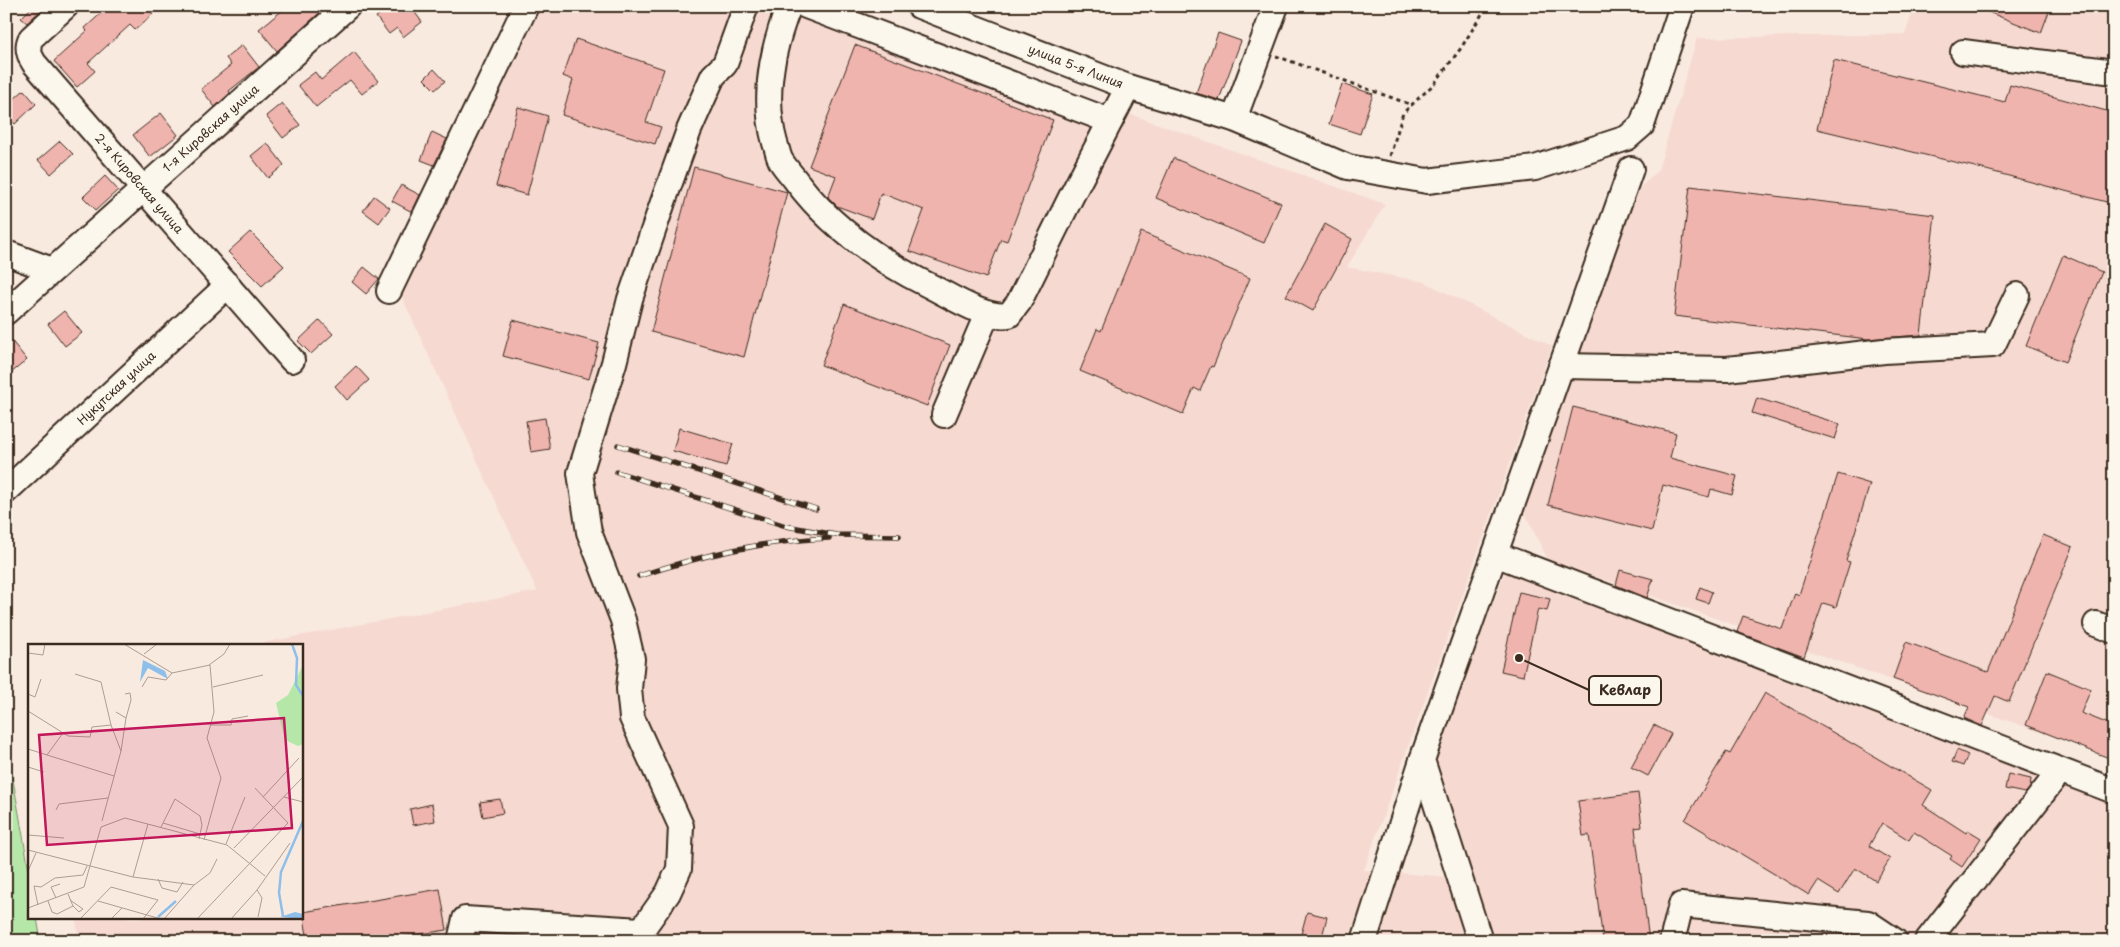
<svg xmlns="http://www.w3.org/2000/svg" width="2120" height="947" viewBox="0 0 2120 947" font-family="'Playpen Sans',sans-serif">
  <style>
    .built { fill: #f6dad1 }
    .green { fill: #b5e8a8; stroke: #788963 }
    .building { fill: #f0b4ae; stroke: #3b2a1e }
    .lines { fill: none; stroke-linecap: round; stroke-linejoin: round }
    .minor-casing { stroke: #3b2a1e; stroke-width: 28 }
    .path { stroke: #3b2a1e; stroke-width: 3; stroke-dasharray: 4 4; stroke-linecap: butt }
    .minor { stroke: #fbf7ec; stroke-width: 24 }
    .rail-casing { stroke: #3b2a1e; stroke-width: 5.5 }
    .rail { stroke: #fbf7ec; stroke-width: 4; stroke-dasharray: 11; stroke-linecap: butt }
    .labels { text-anchor: middle; stroke-width: 4; stroke-linejoin: round; paint-order: stroke }
    .street-label { font-size: 12px; fill: #3b2a1e; stroke: #fbf7ec }
    .inset-river { fill: none; stroke: #8dbfea; stroke-width: 2.5 }
    .inset-road { fill: none; stroke: #ad9d92; stroke-width: 1 }
    .view { fill: #c2185b; fill-opacity: 0.15; stroke: #c2185b; stroke-width: 2.5 }
    .inset-edge { fill: none; stroke: #3b2a1e; stroke-width: 2.5 }
    .leader { fill: none; stroke: #3b2a1e; stroke-width: 2 }
    .callout-dot { fill: #3b2a1e; stroke: #fbf7ec; stroke-width: 2 }
    .callout { fill: #fbf7ec; stroke: #3b2a1e; stroke-width: 2 }
    .callout-label { font-size: 14px; text-anchor: middle; font-weight: bold; fill: #3b2a1e }
  </style>
  <rect width="100%" height="100%" fill="#f9eae0"/>
  <filter id="ink" filterUnits="userSpaceOnUse"><feTurbulence type="fractalNoise" baseFrequency=".02" numOctaves="2"/><feDisplacementMap in="SourceGraphic" scale="10" xChannelSelector="R" yChannelSelector="G"/><feConvolveMatrix kernelMatrix="1 2 1 2 8 2 1 2 1" color-interpolation-filters="sRGB"/></filter>
  <g filter="url(#ink)">
    <!-- built -->
    <g class="built">
      <polygon points="542,6 824,6 1385,204 1347,267 1425,282 1552,346 1364,870 1448,877 1466,941 78,941 76,918 301,918 301,646 245,646 537,591 400,293"/>
      <polygon points="1915,6 2114,6 2114,758 1548,560 1520,504 1626,202 1658,170 1697,38 1905,34"/>
      <polygon points="1507,567 2114,801 2114,941 1478,941 1429,769"/>
    </g>
    <!-- green -->
    <polygon class="green" points="6,760 10,763 29,870 29,918 37,918 41,941 6,941"/>
    <!-- building -->
    <g class="building">
      <polygon points="33,6 38,6 41,10 27,23 21,18"/>
      <polygon points="109,6 146,6 153,14 135,30 130,25 88,63 95,71 77,87 54,61 87,31 85,28"/>
      <polygon points="288,6 327,6 277,51 259,29"/>
      <polygon points="390,6 410,6 422,22 403,37 397,28 389,34 376,17"/>
      <polygon points="1973,6 2051,6 2041,33"/>
      <polygon points="1218,33 1241,41 1219,100 1196,93"/>
      <polygon points="576,39 664,69 646,122 661,127 655,144 562,115 573,80 563,76"/>
      <polygon points="242,45 259,67 229,91 230,93 215,107 201,89 231,65 226,58"/>
      <polygon points="855,45 1053,120 1007,241 1001,239 986,278 909,251 924,210 881,193 872,219 837,206 828,197 836,176 809,166"/>
      <polygon points="354,52 378,81 362,94 350,80 316,107 298,85 315,72 321,80"/>
      <polygon points="1834,60 2005,102 2010,85 2114,113 2114,204 1975,167 1817,129"/>
      <polygon points="434,69 445,81 435,90 424,79"/>
      <polygon points="1342,84 1373,94 1360,134 1329,124"/>
      <polygon points="24,90 36,104 15,124 6,115 6,106"/>
      <polygon points="282,103 300,125 283,138 266,116"/>
      <polygon points="518,107 548,116 527,195 496,186"/>
      <polygon points="161,113 178,135 150,157 133,135"/>
      <polygon points="432,132 447,139 434,165 421,160"/>
      <polygon points="60,141 73,154 51,174 38,160"/>
      <polygon points="267,143 284,165 268,178 251,156"/>
      <polygon points="1173,158 1281,203 1264,243 1156,198"/>
      <polygon points="694,167 787,192 744,357 651,332"/>
      <polygon points="105,176 118,190 96,210 83,197"/>
      <polygon points="401,185 420,195 412,212 392,201"/>
      <polygon points="1690,186 1935,215 1921,335 1868,339 1674,316"/>
      <polygon points="374,196 390,208 379,223 363,211"/>
      <polygon points="1325,224 1352,239 1313,311 1286,296"/>
      <polygon points="250,232 284,266 262,286 228,252"/>
      <polygon points="1141,232 1250,278 1213,367 1211,366 1200,391 1194,388 1183,414 1080,371 1097,329 1101,331"/>
      <polygon points="2063,255 2102,272 2065,362 2026,346"/>
      <polygon points="364,267 379,279 366,294 352,282"/>
      <polygon points="844,304 950,345 927,406 821,365"/>
      <polygon points="64,311 82,333 65,346 48,324"/>
      <polygon points="320,320 333,334 311,354 298,341"/>
      <polygon points="513,320 599,343 589,379 503,356"/>
      <polygon points="6,334 27,360 6,377"/>
      <polygon points="356,366 369,380 347,400 335,386"/>
      <polygon points="1757,398 1840,424 1835,439 1752,413"/>
      <polygon points="1573,407 1676,433 1670,458 1737,476 1732,495 1711,489 1709,497 1663,485 1652,531 1548,505"/>
      <polygon points="545,418 550,449 531,452 526,421"/>
      <polygon points="679,428 733,444 726,466 673,451"/>
      <polygon points="1838,474 1870,484 1846,561 1850,562 1836,607 1823,603 1804,657 1737,632 1743,616 1782,629 1795,593 1799,595"/>
      <polygon points="2043,535 2073,547 2009,702 1995,696 1982,726 1964,718 1969,707 1893,679 1906,642 1988,672"/>
      <polygon points="1620,570 1653,579 1647,598 1616,585"/>
      <polygon points="1700,587 1712,592 1708,603 1696,599"/>
      <polygon points="1519,592 1550,599 1547,611 1538,609 1523,676 1501,671"/>
      <polygon points="2047,671 2091,689 2081,713 2114,726 2114,760 2026,725"/>
      <polygon points="1765,693 1932,790 1923,805 1966,833 1968,830 1981,838 1962,867 1950,859 1952,856 1914,832 1909,840 1882,823 1869,846 1890,859 1876,881 1855,868 1839,894 1818,881 1809,895 1685,820 1726,752 1730,754"/>
      <polygon points="1654,725 1671,734 1648,776 1631,767"/>
      <polygon points="1957,750 1968,755 1963,766 1952,762"/>
      <polygon points="2008,774 2031,779 2030,788 2025,793 2005,789"/>
      <polygon points="1638,793 1642,827 1635,828 1649,941 1603,941 1589,835 1583,836 1578,801"/>
      <polygon points="500,799 503,813 483,817 480,802"/>
      <polygon points="432,804 435,821 413,825 410,809"/>
      <polygon points="440,889 447,930 374,941 308,941 303,912"/>
      <polygon points="1307,912 1327,917 1321,941 1300,938"/>
    </g>
    <g class="lines">
      <!-- minor casing -->
      <g class="minor-casing">
        <g id="minor">
          <path id="s1" d="M66 6 31 38C26 47 29 55 34 63L292 360"/>
          <path d="M789 6C772 49 762 97 775 143 777 148 778 156 781 161 785 168 792 175 797 182 832 228 877 260 930 286 952 297 985 319 1009 315L1019 302 1071 197 1128 87"/>
          <polyline points="806,6 1110,121"/>
          <path id="s2" d="M919 6 1128 87 1234 119 1348 167 1427 181 1535 168 1627 138 1642 125 1682 6"/>
          <polyline points="1963,52 2114,72"/>
          <polyline points="1234,119 1276,6"/>
          <polyline points="6,253 52,270"/>
          <polyline points="389,291 526,6"/>
          <path id="s3" d="M6 312 348 6"/>
          <polyline points="1561,366 1727,369 1884,351 1993,345 2017,295"/>
          <polyline points="944,415 987,314"/>
          <path id="s4" d="M6 491 228 285"/>
          <polyline points="1495,554 2114,791"/>
          <polyline points="2096,624 2114,631"/>
          <polyline points="460,941 465,919 641,930"/>
          <polyline points="634,941 668,893 679,869 681,826 632,718 629,689 632,659 623,620 589,532 580,473 614,363 630,299 663,202 689,130 713,76 725,64 746,6"/>
          <polyline points="1364,941 1422,760"/>
          <polyline points="1480,941 1422,760 1631,169"/>
          <polyline points="1672,941 1681,905 1868,923 1895,941"/>
          <polyline points="1927,941 2060,771"/>
        </g>
      </g>
      <!-- path -->
      <g class="path">
        <polyline points="1276,56 1412,105"/>
        <polyline points="1390,156 1403,113 1435,83 1461,48 1487,6"/>
      </g>
      <!-- minor -->
      <use href="#minor" class="minor"/>
      <!-- rail casing -->
      <g class="rail-casing">
        <g id="rail">
          <polyline points="618,445 816,509"/>
          <polyline points="617,472 786,526 836,535 899,536"/>
          <path d="M639 576C702 555 762 541 829 538"/>
        </g>
      </g>
      <!-- rail -->
      <use href="#rail" class="rail"/>
    </g>
  </g>
  <g class="labels">
    <!-- street labels -->
    <g class="street-label">
      <text dy="4" stroke="none"><textPath href="#s2" startOffset="168">улица 5-я Линия</textPath></text>
      <text dy="4" stroke="none"><textPath href="#s3" startOffset="275">1-я Кировская улица</textPath></text>
      <text dy="4" stroke="none"><textPath href="#s1" startOffset="234">2-я Кировская улица</textPath></text>
      <text dy="4" stroke="none"><textPath href="#s4" startOffset="151">Нукутская улица</textPath></text>
    </g>
  </g>
  <!-- overview -->
  <g transform="translate(28 644)">
    <rect width="275" height="275" fill="#f9eae0"/>
    <path d="M275 21V100L270 102 257 96 248 59 260 51Z" fill="#b5e8a8"/>
    <path d="M115 16 137 27 140 35 120 24 112 38ZM267 268 275 270V275L252 273Z" fill="#8dbfea"/>
    <path class="inset-river" d="M264 0 269 14 268 41 275 52M255 272 251 249 253 228 275 177M130 273 148 257"/>
    <path class="inset-road" d="M96 0 144 29 182 21 186 68 179 94 193 134 176 196M0 9 15 11 17 0M116 10 129 0M181 21 196 10 202 0M47 30 73 38 83 81 93 107 74 177M114 43 120 33 138 36 144 29M185 43 235 31M0 50 7 53 13 35M97 50 102 49 103 56 98 74M0 67 40 92 62 93 64 83 83 81M88 68 98 74 93 107M182 81H203L204 75 220 72M0 105 86 132M19 111 35 89M0 123 16 128M235 153 271 114M256 153 275 158M28 166 31 160 80 154M135 179 172 190M133 183 147 155 172 172 174 181 171 195M0 191 36 194M198 200 217 153M206 204 275 133M0 206 105 233 166 241 136 275M0 227 8 209M105 233 120 180M130 235 134 244 149 248 155 238M166 241 182 229 189 215M229 246 234 254 230 273M28 254 23 243 32 240M42 256 55 265 51 268 45 262M20 257 24 268 29 270 45 262 40 250M70 257 133 275M10 261 6 242 13 243 27 234 55 231 59 222M0 264 56 243 73 183 97 174 199 201 237 232M52 275 83 243 130 256 115 275M83 275 94 264M169 275 260 179 227 144M203 275 229 246 262 199"/>
    <path class="view" d="M256 74 264 184 19 201 11 91Z"/>
    <rect width="275" height="275" class="inset-edge"/>
  </g>
  <!-- callouts -->
  <path class="leader" d="M1519 658L1589 690"/>
  <circle class="callout-dot" cx="1519" cy="658" r="5"/>
  <rect class="callout" x="1589" y="676" width="72" height="29" rx="5"/>
  <g class="callout-label">
    <text x="1625" y="695">Кевлар</text>
  </g>
  <!-- margin -->
  <rect width="2120" height="947" fill="none" stroke="#fbf7ec" stroke-width="25"/>
  <rect x="12" y="12" width="2095" height="922" fill="none" stroke="#3b2a1e" stroke-width="2" filter="url(#ink)"/>
</svg>
